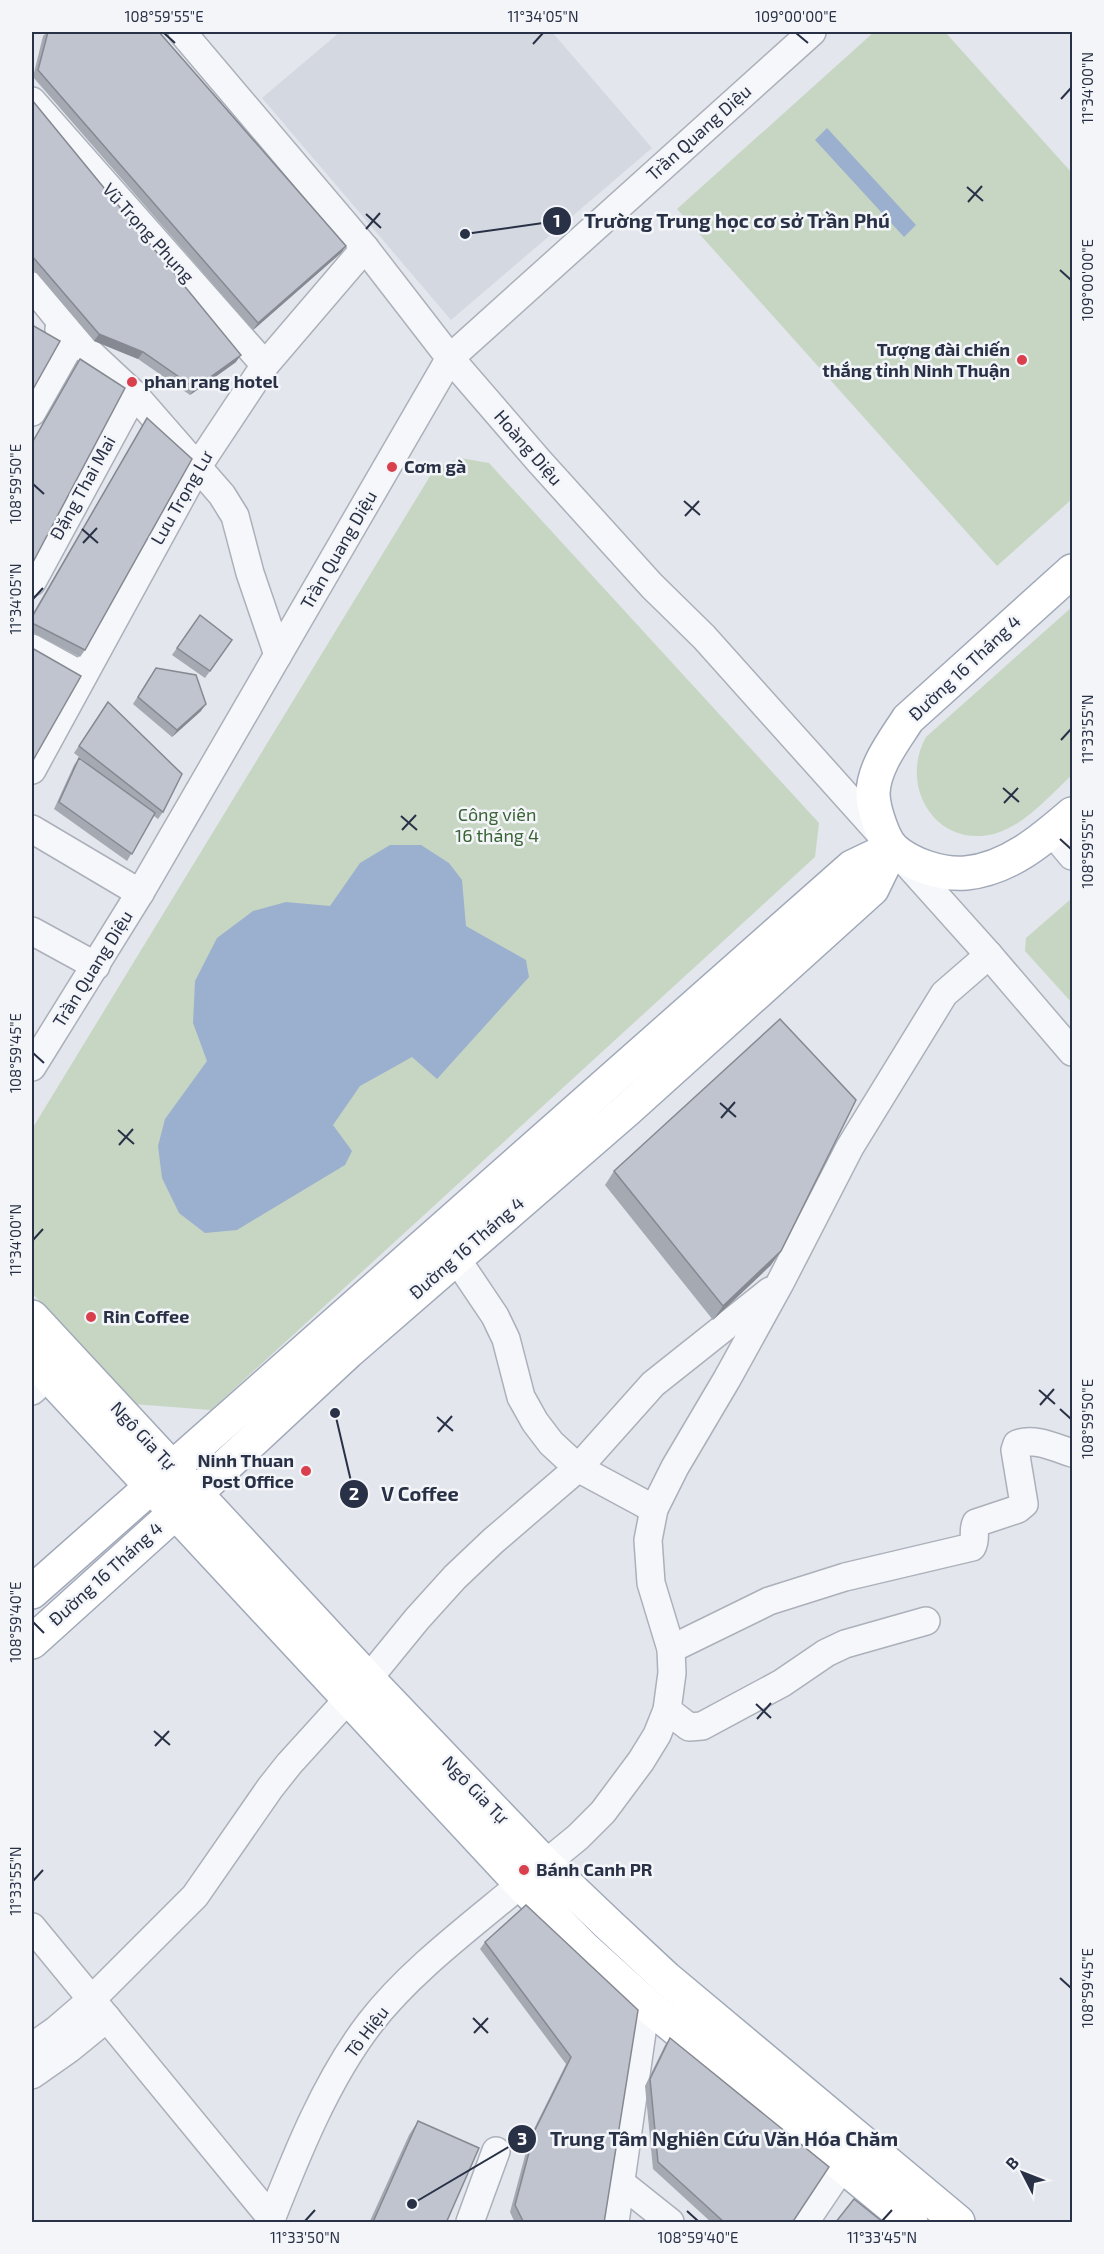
<svg xmlns="http://www.w3.org/2000/svg" width="1104" height="2254" viewBox="0 0 1104 2254" font-family="'Exo 2',sans-serif">
  <style>
    .built { fill: #d4d8e1 }
    .green { fill: #c7d6c3 }
    .water { fill: #9bb0ce }
    .lines { fill: none; stroke-linecap: round; stroke-linejoin: round }
    .minor-casing { stroke: #abb0ba; stroke-width: 30 }
    .major-casing { stroke: #a1a9b9; stroke-width: 36 }
    .minor { stroke: #f6f7fa; stroke-width: 27 }
    .major { stroke: #fff; stroke-width: 33 }
    .wall { fill: #a4a9b2 }
    .shaded-wall { fill: #868991 }
    .building { fill: #bfc4cf; stroke: #868991; stroke-width: 1.5 }
    .ticks { fill: none; stroke: #293146; stroke-width: 2 }
    .poi-dot { fill: #d93f4c; stroke: #f3f5f9; stroke-width: 2 }
    .labels { text-anchor: middle; stroke-width: 5; stroke-linejoin: round; paint-order: stroke }
    .street-label { font-size: 18px; fill: #293146; stroke: #f3f5f9 }
    .poi-label { font-size: 18px; font-weight: bold; fill: #293146; stroke: #f3f5f9; text-anchor: start }
    .park-label { font-size: 18px; fill: #3a6335; stroke: #f3f5f9 }
    .leader { fill: none; stroke: #293146; stroke-width: 2 }
    .callout-dot { fill: #293146; stroke: #f3f5f9; stroke-width: 2 }
    .mark-label { font-size: 18px; text-anchor: middle; font-weight: bold; fill: #fff }
    .callout-label { font-size: 20px; text-anchor: middle; font-weight: bold; fill: #293146; stroke: #f3f5f9; stroke-width: 5; stroke-linejoin: round; paint-order: stroke }
    .neatline { fill: none; stroke: #293146; stroke-width: 2 }
    .ticks-label { font-size: 15px; text-anchor: middle; fill: #293146 }
  </style>
  <rect width="100%" height="100%" fill="#e3e6ec"/>
  <!-- built -->
  <polygon class="built" points="340,32 552,32 652,148 451,320 262,98"/>
  <!-- green -->
  <g class="green">
    <polygon points="874,32 945,32 1072,173 1072,499 997,566 677,209"/>
    <polygon points="460,458 489,463 819,823 815,857 211,1410 133,1404 32,1293 32,1129 435,468"/>
    <path d="M1072 607V775C1050 795 1026 824 997 833 937 851 898 787 926 737Z"/>
    <polygon points="1072,898 1072,1003 1025,951 1026,938"/>
  </g>
  <!-- water -->
  <g class="water">
    <polygon points="827,128 916,225 904,237 815,140"/>
    <polygon points="390,845 421,845 449,863 462,880 466,926 526,960 529,977 437,1079 412,1057 360,1086 333,1125 352,1151 345,1165 237,1230 205,1233 179,1213 162,1178 158,1146 165,1119 207,1061 193,1023 195,981 217,938 253,911 286,902 330,906 360,863"/>
  </g>
  <g class="lines">
    <!-- minor casing -->
    <g class="minor-casing">
      <g id="minor">
        <polyline points="182,32 365,248 450,358 539,461 652,586 704,637 989,955 1072,1052"/>
        <polyline points="32,101 265,365"/>
        <polyline points="32,286 74,338 134,394 222,495 235,516 250,573 278,655"/>
        <polyline points="32,412 74,338 59,329"/>
        <polyline points="32,582 134,394"/>
        <polyline points="32,648 83,676"/>
        <polyline points="32,770 198,466 265,365 365,248"/>
        <polyline points="32,829 140,893"/>
        <polyline points="1052,832 1072,856"/>
        <polyline points="32,931 96,966"/>
        <polyline points="32,1067 140,893 450,358 812,32"/>
        <polyline points="456,1258 495,1316 506,1339 521,1397 535,1422 551,1443 578,1468 654,1509"/>
        <polyline points="32,1391 49,1376"/>
        <path d="M671 1649 769 1601 845 1577 972 1547C977 1539 972 1531 976 1523L1018 1509 1024 1504 1015 1450 1017 1444C1034 1437 1056 1448 1072 1453"/>
        <polyline points="368,1679 417,1619 455,1577 493,1541 578,1468 653,1384 770,1291"/>
        <polyline points="667,1710 689,1727 702,1726 782,1683 826,1653 845,1644 926,1621"/>
        <polyline points="545,1864 578,1837 603,1812 641,1761 657,1735 667,1710 672,1673 671,1649 651,1583 648,1540 654,1509 675,1467 727,1379 780,1283 850,1147 944,994 989,955"/>
        <polyline points="32,1927 272,2219"/>
        <polyline points="32,2047 56,2030 92,1999 195,1896 270,1788 289,1764 348,1699"/>
        <polyline points="32,2075 69,2049 107,2018"/>
        <polyline points="621,2183 670,2222"/>
        <path d="M270 2222C296 2156 326 2080 370 2023 410 1971 471 1926 521 1884"/>
        <polyline points="470,2222 496,2151"/>
        <polyline points="615,2222 646,2004"/>
        <polyline points="805,2222 842,2167"/>
      </g>
    </g>
    <!-- major casing -->
    <g class="major-casing">
      <g id="major">
        <path d="M1072 571 908 719C894 741 874 766 873 793 873 808 883 839 893 849 911 865 942 875 966 873 1008 869 1042 840 1072 814"/>
        <polyline points="32,1317 368,1679 545,1864 607,1923 666,1978 958,2222"/>
        <polyline points="32,1358 521,1884 584,1948 646,2004 911,2222"/>
        <polyline points="32,1592 852,867 892,848"/>
        <polyline points="32,1642 176,1512 348,1352 628,1109 872,889 892,848"/>
      </g>
    </g>
    <!-- minor -->
    <use href="#minor" class="minor"/>
    <!-- major -->
    <use href="#major" class="major"/>
  </g>
  <!-- wall -->
  <g class="wall">
    <polygon points="47,32 159,32 346,246 341,253 253,330 33,77 43,36"/>
    <polygon points="32,100 236,362 190,395 138,359 94,341 32,268"/>
    <polygon points="80,359 32,564 32,442"/>
    <polygon points="147,418 85,650 80,657 32,632 32,615"/>
    <polygon points="200,615 232,640 205,678 172,655"/>
    <polygon points="151,675 201,711 172,737 133,704"/>
    <polygon points="108,702 163,812 158,819 154,816 127,861 54,809 74,765 79,758 101,774 74,753"/>
    <polygon points="614,1171 771,1265 713,1320 605,1185"/>
    <polygon points="485,1942 638,2010 604,2223 515,2223 510,2212 530,2137 566,2064 480,1949"/>
    <polygon points="670,2038 792,2223 712,2223 653,2169 645,2086 665,2045"/>
    <polygon points="418,2121 446,2223 369,2223 409,2135"/>
  </g>
  <!-- shaded-wall -->
  <g class="shaded-wall">
    <polygon points="346,246 341,253 253,330 258,323"/>
    <polygon points="99,334 143,352 138,359 94,341"/>
    <polygon points="241,355 236,362 190,395 195,388"/>
    <polygon points="206,704 201,711 172,737 177,730"/>
    <polygon points="781,1251 771,1265 713,1320 723,1306"/>
  </g>
  <!-- building -->
  <g class="building">
    <polygon points="48,32 159,32 346,246 258,323 38,70"/>
    <polygon points="32,100 241,355 195,388 143,352 99,334 32,256"/>
    <polygon points="32,325 60,341 32,391"/>
    <polygon points="80,359 125,388 32,564 32,443"/>
    <polygon points="147,418 192,459 85,650 32,623 32,617"/>
    <polygon points="200,615 232,640 210,671 177,648"/>
    <polygon points="32,648 81,676 32,762"/>
    <polygon points="156,668 196,675 206,704 177,730 138,697"/>
    <polygon points="108,702 182,774 163,812 79,746"/>
    <polygon points="79,758 155,813 132,854 59,802"/>
    <polygon points="780,1019 856,1100 781,1251 723,1306 614,1171"/>
    <polygon points="526,1905 638,2010 604,2223 524,2223 515,2205 535,2130 571,2057 485,1942"/>
    <polygon points="670,2038 829,2167 792,2223 725,2223 658,2162 650,2079"/>
    <polygon points="418,2121 479,2148 446,2223 374,2223 373,2222"/>
    <polygon points="854,2199 884,2223 835,2223"/>
  </g>
  <!-- ticks -->
  <path class="ticks" d="M164 33 175 43M796 33 808 43M533 44 543 33M1061 99 1071 88M967 187 983 201M968 202 982 186M366 214 381 228M366 229 380 213M1060 270 1071 280M33 484 44 494M684 501 700 515M685 516 699 501M82 529 98 543M83 543 97 528M33 599 43 588M1061 740 1071 729M1003 788 1019 802M1004 803 1018 788M401 816 417 830M402 830 416 815M1060 839 1071 849M33 1053 44 1063M720 1103 736 1117M721 1118 735 1102M118 1130 134 1144M119 1145 133 1129M33 1240 43 1229M1039 1390 1055 1404M1040 1405 1054 1389M1060 1409 1071 1419M437 1417 453 1431M438 1432 452 1416M33 1622 44 1633M756 1704 771 1718M757 1719 771 1703M154 1731 170 1745M155 1746 169 1731M33 1881 43 1870M1060 1978 1071 1988M473 2018 488 2033M474 2033 488 2018M687 2211 698 2221M305 2221 315 2210M882 2221 892 2210"/>
  <!-- markers -->
  <g class="poi-dot">
    <circle cx="1022" cy="360" r="6"/>
    <circle cx="132" cy="382" r="6"/>
    <circle cx="392" cy="467" r="6"/>
    <circle cx="91" cy="1317" r="6"/>
    <circle cx="306" cy="1471" r="6"/>
    <circle cx="524" cy="1870" r="6"/>
  </g>
  <g class="labels">
    <!-- street labels -->
    <g class="street-label">
      <text transform="translate(699 133) rotate(-42)" y="6">Trần Quang Diệu</text>
      <text transform="translate(148 233) rotate(48)" y="6">Vũ Trọng Phụng</text>
      <text transform="translate(528 448) rotate(49)" y="6">Hoàng Diệu</text>
      <text transform="translate(83 488) rotate(-61)" y="6">Đặng Thai Mai</text>
      <text transform="translate(182 498) rotate(-60)" y="6">Lưu Trọng Lư</text>
      <text transform="translate(339 550) rotate(-60)" y="6">Trần Quang Diệu</text>
      <text transform="translate(965 668) rotate(-43)" y="6">Đường 16 Tháng 4</text>
      <text transform="translate(93 969) rotate(-58)" y="6">Trần Quang Diệu</text>
      <text transform="translate(467 1248) rotate(-41)" y="6">Đường 16 Tháng 4</text>
      <text transform="translate(143 1436) rotate(47)" y="6">Ngô Gia Tự</text>
      <text transform="translate(106 1574) rotate(-42)" y="6">Đường 16 Tháng 4</text>
      <text transform="translate(475 1790) rotate(46)" y="6">Ngô Gia Tự</text>
      <text transform="translate(367 2032) rotate(-53)" y="6">Tô Hiệu</text>
    </g>
    <!-- poi labels -->
    <g class="poi-label">
      <text x="1010" y="356" text-anchor="end">Tượng đài chiến<tspan x="1010" dy="21">thắng tỉnh Ninh Thuận</tspan></text>
      <text x="144" y="388">phan rang hotel</text>
      <text x="404" y="473">Cơm gà</text>
      <text x="103" y="1323">Rin Coffee</text>
      <text x="294" y="1467" text-anchor="end">Ninh Thuan<tspan x="294" dy="21">Post Office</tspan></text>
      <text x="536" y="1876">Bánh Canh PR</text>
    </g>
    <!-- park labels -->
    <g class="park-label">
      <text x="497" y="821">Công viên<tspan x="497" dy="21">16 tháng 4</tspan></text>
    </g>
  </g>
  <!-- callouts -->
  <path class="leader" d="M465 234L557 221M335 1413L354 1494M412 2204L522 2139"/>
  <g class="callout-dot">
    <circle cx="465" cy="234" r="6"/>
    <circle cx="335" cy="1413" r="6"/>
    <circle cx="412" cy="2204" r="6"/>
    <circle cx="557" cy="221" r="15"/>
    <circle cx="354" cy="1494" r="15"/>
    <circle cx="522" cy="2139" r="15"/>
  </g>
  <g class="mark-label">
    <text x="557" y="227">1</text>
    <text x="354" y="1500">2</text>
    <text x="522" y="2145">3</text>
  </g>
  <g class="callout-label">
    <text x="737" y="228">Trường Trung học cơ sở Trần Phú</text>
    <text x="420" y="1501">V Coffee</text>
    <text x="724" y="2146">Trung Tâm Nghiên Cứu Văn Hóa Chăm</text>
  </g>
  <!-- border -->
  <rect width="1104" height="2254" fill="none" stroke="#f3f5f9" stroke-width="66"/>
  <!-- north arrow -->
  <g transform="translate(1023 2173) rotate(312)" stroke="#f3f5f9" stroke-width="4.5" paint-order="stroke">
  <path d="M0-4.5L10 22L0 15L-10 22Z" fill="#293146"/>
  <text y="-9" font-size="16" font-weight="bold" text-anchor="middle" fill="#293146">B</text>
  </g>
  <rect x="33" y="33" width="1038" height="2188" class="neatline"/>
  <g class="ticks-label">
    <text x="164" y="22">108°59'55"E</text>
    <text x="543" y="22">11°34'05"N</text>
    <text x="796" y="22">109°00'00"E</text>
    <text transform="translate(1088 88) rotate(-90)" y="5">11°34'00"N</text>
    <text transform="translate(1088 280) rotate(-90)" y="5">109°00'00"E</text>
    <text transform="translate(16 484) rotate(-90)" y="5">108°59'50"E</text>
    <text transform="translate(16 599) rotate(-90)" y="5">11°34'05"N</text>
    <text transform="translate(1088 729) rotate(-90)" y="5">11°33'55"N</text>
    <text transform="translate(1088 849) rotate(-90)" y="5">108°59'55"E</text>
    <text transform="translate(16 1053) rotate(-90)" y="5">108°59'45"E</text>
    <text transform="translate(16 1240) rotate(-90)" y="5">11°34'00"N</text>
    <text transform="translate(1088 1419) rotate(-90)" y="5">108°59'50"E</text>
    <text transform="translate(16 1622) rotate(-90)" y="5">108°59'40"E</text>
    <text transform="translate(16 1881) rotate(-90)" y="5">11°33'55"N</text>
    <text transform="translate(1088 1988) rotate(-90)" y="5">108°59'45"E</text>
    <text x="305" y="2243">11°33'50"N</text>
    <text x="698" y="2243">108°59'40"E</text>
    <text x="882" y="2243">11°33'45"N</text>
  </g>
</svg>
